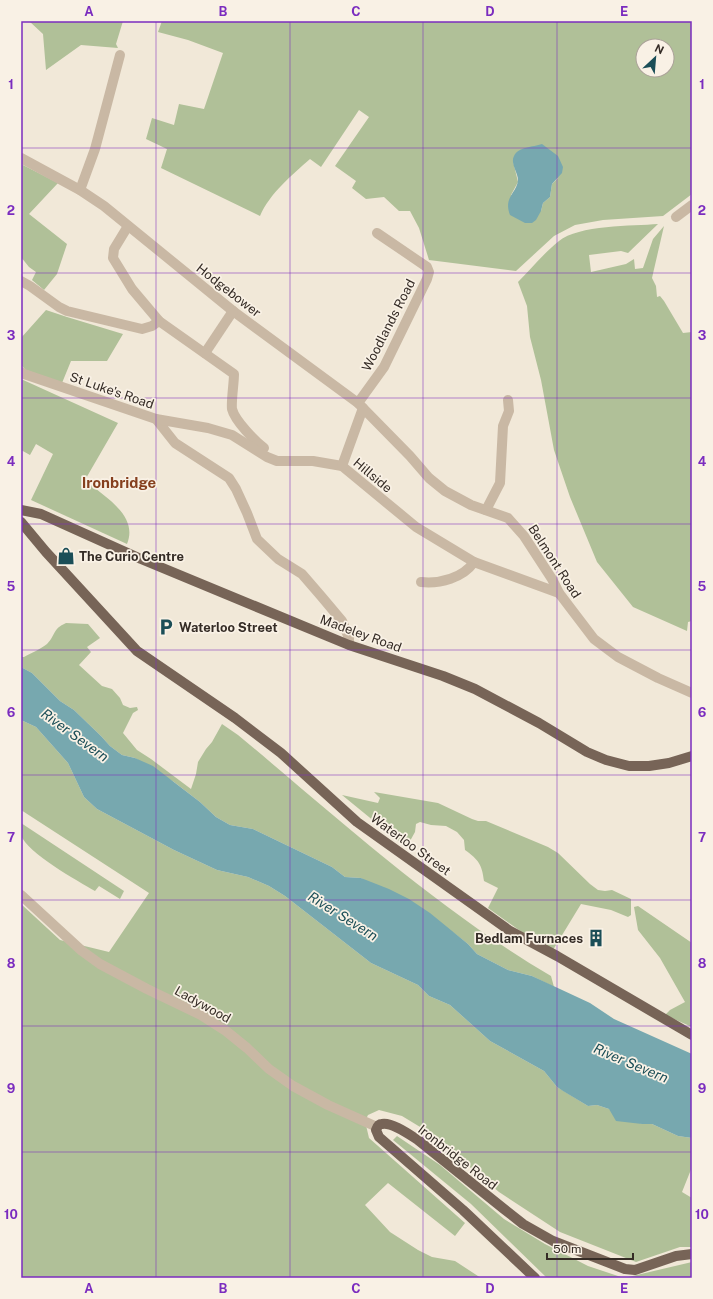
<svg xmlns="http://www.w3.org/2000/svg" width="713" height="1299" viewBox="0 0 713 1299" font-family="'Public Sans',sans-serif">
  <style>
    .green { fill: #b0c098; fill-rule: evenodd }
    .water { fill: #77a8af }
    .lines { fill: none; stroke-linecap: round; stroke-linejoin: round }
    .minor { stroke: #c9b8a4; stroke-width: 10 }
    .major { stroke: #776457; stroke-width: 10 }
    .grid { fill: none; stroke: #7b2cbf; stroke-width: 1; stroke-opacity: 0.55 }
    .labels { text-anchor: middle; stroke-width: 3.5; stroke-linejoin: round; paint-order: stroke }
    .street-label { font-size: 13px; fill: #352c26; stroke: #f9f1e5 }
    .poi-label { font-size: 13px; font-weight: bold; fill: #352c26; stroke: #f9f1e5; text-anchor: start }
    .water-label { font-size: 14px; font-style: italic; fill: #1b4e57; stroke: #f9f1e5 }
    .quarter-label { font-size: 15px; font-weight: bold; fill: #853f1e; stroke: #f9f1e5 }
    .neatline { fill: none; stroke: #7b2cbf; stroke-width: 1.5 }
    .grid-label { font-size: 13px; text-anchor: middle; font-weight: bold; fill: #7b2cbf }
  </style>
  <rect width="100%" height="100%" fill="#f1e8d8"/>
  <!-- green -->
  <g class="green">
    <polygon points="29,21 123,21 116,44 118,48 81,45 46,70 43,34"/>
    <path d="M162 21H692V194L663 216 603 220 575 225 554 236 516 271 429 260 419 228 410 211H399L384 197 366 199 352 188 356 181 335 166 369 117 359 110 321 167 310 159C292 175 270 193 260 216L161 168 167 149 146 139 152 118 174 125 179 104 204 109 223 53 188 40 158 32ZM643 46H667V70H643ZM513 161 558 178 552 184 550 197 543 203 541 211 511 195 518 182Z"/>
    <polygon points="21,164 58,183 29,214 67,244 57,274 44,290 32,280 36,272 29,267 21,257"/>
    <path d="M658 224 628 253 621 251 589 255 591 272 626 264 634 259 635 269 643 268 653 239 664 226 652 278 656 286 657 297 660 296 664 301 683 333 692 332V621L688 622 687 631 633 607 597 562 570 497 554 450 541 380 530 337 527 306 518 282C531 269 544 253 559 241 578 225 633 226 658 224Z"/>
    <polygon points="46,310 67,317 123,334 107,361 71,361 62,383 26,370 21,365 21,338"/>
    <path d="M21 379 118 423 85 480C103 496 139 515 127 544L31 500 53 454 36 444 30 455 21 450Z"/>
    <path d="M66 623 88 624 100 638 87 647 91 652 79 665 102 686 112 689 120 698 123 705 130 708 137 707 138 710 133 713 123 733 137 750 151 759 191 789 196 774 198 762 206 749 212 742 222 724 238 735C339 819 437 909 551 976L554 987 532 976 508 970 477 954 468 944 454 933 361 878 345 877 332 867 253 829 230 825 216 817 200 802 174 782 135 758 122 755 110 746 101 736 74 710 60 701 32 673 21 667V657H24C31 653 41 649 47 644 56 635 52 629 66 623Z"/>
    <polygon points="21,720 36,727 68,763 84,797 97,809 174,850 217,870 248,877 269,886 285,896 371,963 418,985 429,996 450,1005 490,1041 544,1071 557,1087 588,1106 597,1105 609,1109 642,1124 652,1124 678,1136 692,1138 692,1167 682,1192 692,1198 692,1247 680,1247 636,1262 560,1232 499,1192 430,1133 402,1116 379,1110 368,1115 365,1121 369,1138 465,1223 455,1236 388,1183 365,1205 390,1232 418,1250 432,1257 455,1261 481,1278 21,1278 21,904 60,940 109,952 149,893 21,810"/>
    <path d="M374 792 438 803 472 819 478 821H486L548 847 558 853 590 884 598 890 605 891 612 890 631 899V915L628 917 611 910 581 904 553 950 526 935 488 908 498 888 484 881C482 865 479 860 465 850L464 840 457 832 446 826 431 825 420 822 416 824 415 832 410 841 402 844 342 795 378 803 380 798Z"/>
    <path d="M21 823 124 891 120 899 99 886 95 891C78 881 27 853 21 835 20 832 21 826 21 823Z"/>
    <polygon points="638,906 692,943 692,1027 665,1015 670,1010 685,1002 660,958 638,930 634,907"/>
    <polygon points="397,1136 440,1165 504,1219 545,1244 588,1266 624,1278 692,1262 692,1278 547,1278 471,1204 393,1140"/>
  </g>
  <!-- water -->
  <g class="water">
    <path d="M542 144 558 156 563 167 562 173 552 184 550 197 543 203 541 211 536 220 532 223H525L510 215C503 197 517 193 518 180 518 173 510 163 514 156 518 147 533 147 542 144Z"/>
    <polygon points="21,667 32,673 60,701 74,710 101,736 110,746 122,755 135,758 153,766 200,802 216,817 230,825 253,829 332,867 345,877 361,878 389,889 409,899 430,913 468,944 477,954 508,970 532,976 590,1003 614,1019 692,1054 692,1138 678,1136 652,1124 642,1124 616,1121 609,1109 597,1105 588,1106 563,1091 557,1087 544,1071 490,1041 450,1005 429,996 418,985 371,963 285,896 269,886 248,877 217,870 174,850 97,809 84,797 68,763 36,727 21,720"/>
  </g>
  <g class="lines">
    <!-- minor -->
    <g class="minor">
      <polyline points="21,158 80,190 104,206 233,311 358,403 410,456 429,478 445,491 471,505 508,518 524,536 552,579 559,593 594,639 618,657 658,678 692,693"/>
      <polyline points="80,190 95,149 120,55"/>
      <polyline points="676,217 692,205"/>
      <path d="M128 226 114 249 113 258 132 289 159 321 234 374C234 383 231 401 232 409 235 421 255 441 264 448"/>
      <polyline points="21,281 30,286 59,307 67,311 142,329 152,326 159,321"/>
      <polyline points="205,353 233,311"/>
      <polyline points="21,372 24,374 156,419 175,443 229,478 236,489 247,513 257,539 278,559 302,574 321,596 342,621 349,638 349,645"/>
      <polyline points="358,403 384,367 427,279 429,272 427,267 377,233"/>
      <polyline points="156,419 208,428 232,435 267,457 277,461 313,461 342,466 416,527 474,562 559,593"/>
      <polyline points="342,466 363,408"/>
      <polyline points="486,510 500,483 503,426 509,411 508,400"/>
      <path d="M421 582C440 584 463 578 474 562"/>
      <polyline points="21,895 82,951 100,964 147,989 201,1015 226,1031 247,1048 269,1069 293,1086 328,1105 377,1127"/>
    </g>
    <!-- major -->
    <g class="major">
      <polyline points="21,510 41,514 141,559 349,645 443,676 475,689 539,723 587,752 606,760 629,766 649,766 669,763 692,756"/>
      <polyline points="21,522 46,552 137,651 235,718 281,753 357,822 510,931 557,956 692,1035"/>
      <path d="M535 1278 463 1210 379 1137 376 1130C377 1127 379 1124 382 1124 392 1122 410 1135 418 1140L504 1209 523 1224 553 1241 625 1269 635 1270 676 1256 692 1254"/>
    </g>
  </g>
  <!-- grid -->
  <path class="grid" d="M156 21V1278M290 21V1278M423 21V1278M557 21V1278M21 148H692M21 273H692M21 398H692M21 524H692M21 650H692M21 775H692M21 900H692M21 1026H692M21 1152H692"/>
  <!-- icons -->
  <defs>
    <g id="shop-bare" transform="scale(1.38)"><path d="M-5-2.5h2.3a2.7 3.5 0 0 1 5.4 0H5L5.5 6h-11ZM-1.5-2.5h3a1.5 2.3 0 0 0-3 0Z" fill="#1b4e57" stroke="#f9f1e5" stroke-width="2.5" paint-order="stroke"/></g>
    <g id="parking-bare" transform="scale(1.38)"><path d="M-3.5-5.5H1a3.5 3.5 0 0 1 0 7H-1V5.5H-3.5ZM-1-3.4V-.6H.8a1.4 1.4 0 0 0 0-2.8Z" fill="#1b4e57" stroke="#f9f1e5" stroke-width="2.5" paint-order="stroke"/></g>
    <g id="building-bare" transform="scale(1.38)"><path d="M-4-6H4V6H1V3H-1V6H-4ZM-2.5-4.3h1.7v1.8h-1.7ZM.8-4.3h1.7v1.8H.8ZM-2.5-1h1.7V.8h-1.7ZM.8-1h1.7V.8H.8Z" fill="#1b4e57" stroke="#f9f1e5" stroke-width="2.5" paint-order="stroke"/></g>
  </defs>
  <g fill-rule="evenodd">
    <use href="#shop-bare" x="66" y="556"/>
    <use href="#parking-bare" x="166" y="627"/>
    <use href="#building-bare" x="596" y="938"/>
  </g>
  <g class="labels">
    <!-- street labels -->
    <g class="street-label">
      <text transform="translate(229 290) rotate(38)" y="5">Hodgebower</text>
      <text transform="translate(388 325) rotate(-63)" y="5">Woodlands Road</text>
      <text transform="translate(112 390) rotate(19)" y="5">St Luke's Road</text>
      <text transform="translate(373 475) rotate(40)" y="5">Hillside</text>
      <text transform="translate(555 561) rotate(57)" y="5">Belmont Road</text>
      <text transform="translate(361 633) rotate(20)" y="5">Madeley Road</text>
      <text transform="translate(411 844) rotate(36)" y="5">Waterloo Street</text>
      <text transform="translate(203 1004) rotate(29)" y="5">Ladywood</text>
      <text transform="translate(458 1157) rotate(38)" y="5">Ironbridge Road</text>
    </g>
    <!-- poi labels -->
    <g class="poi-label">
      <text x="79" y="561">The Curio Centre</text>
      <text x="179" y="632">Waterloo Street</text>
      <text x="583" y="943" text-anchor="end">Bedlam Furnaces</text>
    </g>
    <!-- water labels -->
    <g class="water-label">
      <text transform="translate(75 735) rotate(36)" y="5">River Severn</text>
      <text transform="translate(343 916) rotate(32)" y="5">River Severn</text>
      <text transform="translate(631 1063) rotate(23)" y="5">River Severn</text>
    </g>
    <!-- quarter labels -->
    <g class="quarter-label">
      <text x="119" y="488">Ironbridge</text>
    </g>
  </g>
  <!-- border -->
  <rect width="713" height="1299" fill="none" stroke="#f9f1e5" stroke-width="44"/>
  <!-- north arrow -->
  <g transform="translate(655 58) rotate(26)"><circle r="19" fill="#f9f1e5" stroke="#aba299"/>
  <path d="M0-3L7 15L0 10L-7 15Z" fill="#1b4e57"/>
  <text y="-6" font-size="11" font-weight="bold" text-anchor="middle" fill="#352c26">N</text>
  </g>
  <!-- scale -->
  <path d="M547 1253v6h86v-6" fill="none" stroke="#352c26" stroke-width="2"/>
  <text x="553" y="1253" font-size="12" fill="#352c26" stroke="#f9f1e5" stroke-width="3" paint-order="stroke">50 m</text>
  <rect x="22" y="22" width="669" height="1255" class="neatline"/>
  <g class="grid-label">
    <text x="89" y="16">A</text>
    <text x="223" y="16">B</text>
    <text x="356" y="16">C</text>
    <text x="490" y="16">D</text>
    <text x="624" y="16">E</text>
    <text x="11" y="89">1</text>
    <text x="702" y="89">1</text>
    <text x="11" y="215">2</text>
    <text x="702" y="215">2</text>
    <text x="11" y="340">3</text>
    <text x="702" y="340">3</text>
    <text x="11" y="466">4</text>
    <text x="702" y="466">4</text>
    <text x="11" y="591">5</text>
    <text x="702" y="591">5</text>
    <text x="11" y="717">6</text>
    <text x="702" y="717">6</text>
    <text x="11" y="842">7</text>
    <text x="702" y="842">7</text>
    <text x="11" y="968">8</text>
    <text x="702" y="968">8</text>
    <text x="11" y="1093">9</text>
    <text x="702" y="1093">9</text>
    <text x="11" y="1219">10</text>
    <text x="702" y="1219">10</text>
    <text x="89" y="1293">A</text>
    <text x="223" y="1293">B</text>
    <text x="356" y="1293">C</text>
    <text x="490" y="1293">D</text>
    <text x="624" y="1293">E</text>
  </g>
</svg>
